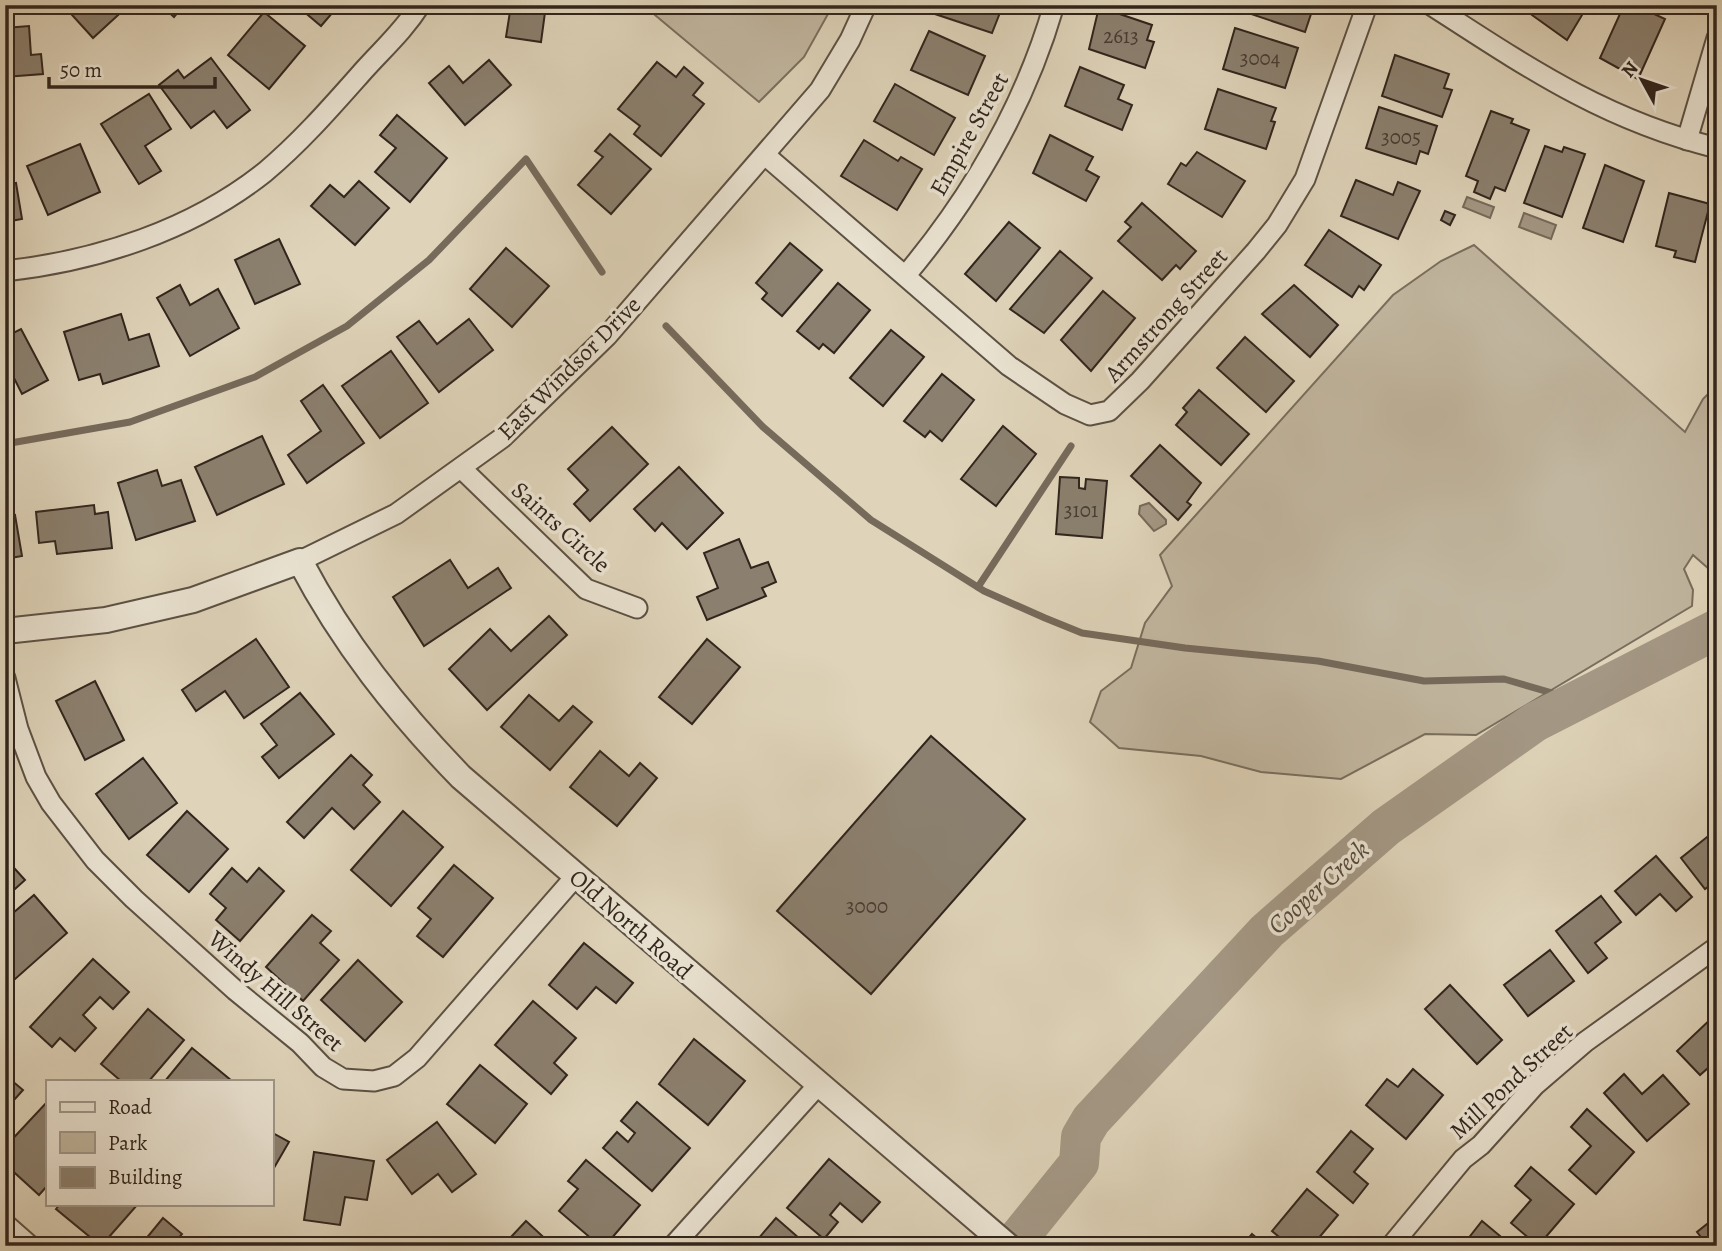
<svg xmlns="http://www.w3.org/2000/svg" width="1722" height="1251" viewBox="0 0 1722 1251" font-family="Alegreya,serif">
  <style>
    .green { fill: #c1b69f; stroke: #796e5e; stroke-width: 2 }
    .water { fill: #a49885; stroke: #766a5b; stroke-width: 2 }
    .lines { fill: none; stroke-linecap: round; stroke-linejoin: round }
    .stream { stroke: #766a5b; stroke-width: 7 }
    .river { stroke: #a49885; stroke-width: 40 }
    .building { fill: #8b806f; stroke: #31251d; stroke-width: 2 }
    .minor-casing { stroke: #5c5144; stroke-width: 23 }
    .tertiary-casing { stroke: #5c5144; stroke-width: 28 }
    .minor { stroke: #eae3d2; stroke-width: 19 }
    .tertiary { stroke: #eae3d2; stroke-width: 24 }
    .labels { text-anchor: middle; stroke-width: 7; stroke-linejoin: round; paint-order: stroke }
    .number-label { font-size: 21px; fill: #483c32 }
    .street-label { font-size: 24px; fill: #31251d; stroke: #eae3d2 }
    .water-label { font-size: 26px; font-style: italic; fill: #54483c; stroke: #eae3d2 }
  </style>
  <rect width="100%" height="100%" fill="#dfd4ba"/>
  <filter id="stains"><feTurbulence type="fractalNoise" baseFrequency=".00286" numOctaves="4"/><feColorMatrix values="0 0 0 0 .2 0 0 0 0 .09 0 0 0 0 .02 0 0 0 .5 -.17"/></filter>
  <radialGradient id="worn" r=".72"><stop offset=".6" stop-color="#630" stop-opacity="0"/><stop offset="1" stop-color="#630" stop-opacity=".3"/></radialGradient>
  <!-- green -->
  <g class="green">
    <polygon points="643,5 833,5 804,57 759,102"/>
    <polygon points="1474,245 1685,432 1703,399 1717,385 1717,576 1693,555 1684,569 1693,590 1692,606 1476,735 1425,734 1341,779 1261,772 1201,756 1119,748 1090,722 1101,691 1131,668 1145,623 1172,586 1160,555 1393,295 1441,261"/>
  </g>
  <!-- water -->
  <g class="water">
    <polygon points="1467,197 1494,207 1490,218 1463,207"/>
    <polygon points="1524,213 1556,225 1551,239 1519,227"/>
    <polygon points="1149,503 1166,520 1166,524 1154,531 1139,514 1140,506"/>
  </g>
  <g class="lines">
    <!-- stream -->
    <g class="stream">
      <polyline points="666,326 763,427 871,520 984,591 1045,618 1082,633 1185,648 1318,661 1424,681 1504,679 1573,699"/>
      <polyline points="5,444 130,422 255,377 347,326 429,260 526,159 602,272"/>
      <polyline points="978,587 1071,446"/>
    </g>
    <!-- river -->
    <polyline class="river" points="1012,1246 1079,1163 1081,1137 1091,1120 1267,931 1386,827 1535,722 1717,629"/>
  </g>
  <!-- building -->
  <g class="building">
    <polygon points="63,5 129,5 93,38"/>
    <polygon points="161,5 184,5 174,17"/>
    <polygon points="296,5 339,5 321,26"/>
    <polygon points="511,5 546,5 541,42 506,37"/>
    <polygon points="938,5 1003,5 992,33 935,14"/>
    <polygon points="1241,5 1314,5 1305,32 1239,10"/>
    <polygon points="1538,5 1588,5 1567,40 1532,15"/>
    <polygon points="1624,5 1635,5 1665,19 1638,79 1600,58"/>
    <polygon points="1099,7 1152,25 1147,40 1154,42 1145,68 1089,49"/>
    <polygon points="264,12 305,46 269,89 228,55"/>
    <polygon points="29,26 31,55 41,54 43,74 5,77 5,28"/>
    <polygon points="1235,28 1298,48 1285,88 1223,69"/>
    <polygon points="929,31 985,56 968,95 911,70"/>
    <polygon points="1395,55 1449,74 1444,88 1452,90 1442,117 1382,96"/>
    <polygon points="211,58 250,110 227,128 214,111 191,128 159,85 178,70 184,78"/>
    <polygon points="489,60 511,85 465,125 429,83 449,66 463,83"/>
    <polygon points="657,62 676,77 684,67 703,83 693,95 704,104 661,156 634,134 640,126 618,109"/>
    <polygon points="1080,67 1124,85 1118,99 1132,105 1122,130 1065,106"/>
    <polygon points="895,84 955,118 934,155 874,121"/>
    <polygon points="1218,89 1276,108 1271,121 1275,122 1266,149 1205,129"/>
    <polygon points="149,94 171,129 145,146 161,171 139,184 101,124"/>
    <polygon points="1379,107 1437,126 1428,154 1420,151 1416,164 1366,148"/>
    <polygon points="1491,111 1513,119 1511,123 1529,130 1505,191 1495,187 1490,199 1474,192 1478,181 1466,176"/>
    <polygon points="397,115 447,158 410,202 375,172 396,148 380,135"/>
    <polygon points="610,134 651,169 611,214 578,185 603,157 595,151"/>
    <polygon points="1050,135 1093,157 1086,170 1099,177 1086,201 1033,173"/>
    <polygon points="864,140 898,161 901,157 922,169 897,210 841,176"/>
    <polygon points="80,144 100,192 48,215 27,166"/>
    <polygon points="1545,146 1562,152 1564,147 1585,154 1562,217 1524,203"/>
    <polygon points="1197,152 1245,181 1222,217 1168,184 1181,163 1186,166"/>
    <polygon points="1605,165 1644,181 1623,242 1583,228"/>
    <polygon points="1356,180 1393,195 1398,182 1420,191 1398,239 1341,216"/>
    <polygon points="359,181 389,208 355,245 311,206 330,185 344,197"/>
    <polygon points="16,183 22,219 5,222 5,185"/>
    <polygon points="1669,193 1710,204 1695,262 1674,257 1676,251 1656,246"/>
    <polygon points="1142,203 1196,251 1180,269 1176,265 1162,280 1118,241 1131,227 1125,222"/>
    <polygon points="1445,211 1455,215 1450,225 1441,220"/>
    <polygon points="1009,222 1040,248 996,301 965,274"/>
    <polygon points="1329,230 1381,265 1364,290 1359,286 1352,297 1305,265"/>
    <polygon points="279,239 300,284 255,304 235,260"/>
    <polygon points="790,243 822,270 782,316 762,299 767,293 756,283"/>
    <polygon points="506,248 549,286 512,327 470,289"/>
    <polygon points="1060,251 1092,278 1044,333 1010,309"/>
    <polygon points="838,283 870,310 834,353 823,344 819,349 797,331"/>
    <polygon points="180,285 190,305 218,289 239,328 190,356 157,298"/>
    <polygon points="1294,285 1338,325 1310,357 1262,314"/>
    <polygon points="1103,291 1135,318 1091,371 1061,340"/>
    <polygon points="121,314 129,340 149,334 159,366 103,384 100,374 79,380 64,332"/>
    <polygon points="469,319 493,350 439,392 397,337 419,321 437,344"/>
    <polygon points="21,329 48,380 22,394 13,376 5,380 5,337"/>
    <polygon points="891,330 924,357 883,406 850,378"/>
    <polygon points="1245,337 1294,381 1266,412 1217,368"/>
    <polygon points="391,351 428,403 380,438 342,386"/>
    <polygon points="942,374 974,400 942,441 930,431 925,437 904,421"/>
    <polygon points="323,385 364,443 307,483 288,455 321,431 301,401"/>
    <polygon points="1199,390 1249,434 1221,465 1176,425 1187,412 1183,408"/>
    <polygon points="1003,426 1036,454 996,506 961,479"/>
    <polygon points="612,427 648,464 590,521 574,504 588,490 568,469"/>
    <polygon points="262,436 284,484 217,515 195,467"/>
    <polygon points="1160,445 1201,483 1187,502 1191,505 1178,520 1131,476"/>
    <polygon points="679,467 723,513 687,549 662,523 655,531 634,509"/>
    <polygon points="157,470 162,486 181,480 195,521 136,540 118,483"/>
    <polygon points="1060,477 1079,478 1079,488 1085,489 1086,479 1107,481 1102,538 1056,534"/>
    <polygon points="94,505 95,514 108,512 112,548 57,554 55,541 39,543 36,512"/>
    <polygon points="15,515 22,556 5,559 5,517"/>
    <polygon points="739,539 751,568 768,562 776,582 762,588 766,596 707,620 697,597 718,588 704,553"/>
    <polygon points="450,560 468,588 498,568 511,588 424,646 393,597"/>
    <polygon points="549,616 567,635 487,710 449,669 490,629 511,651"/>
    <polygon points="256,639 289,687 244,718 225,691 196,711 182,690"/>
    <polygon points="707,639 740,667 692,724 659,697"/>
    <polygon points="95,681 124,740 85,760 56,701"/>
    <polygon points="300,693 334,734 279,778 262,757 277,745 261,724"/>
    <polygon points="529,695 559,721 573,706 592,722 550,770 501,727"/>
    <polygon points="931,736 1025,819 871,994 777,911"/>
    <polygon points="600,751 629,776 640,763 657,778 617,826 570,787"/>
    <polygon points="351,755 372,775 363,785 380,802 354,829 332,808 304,838 287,822"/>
    <polygon points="143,758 177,803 129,839 96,794"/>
    <polygon points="187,811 228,849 189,892 147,855"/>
    <polygon points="403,811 443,847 391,906 351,870"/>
    <polygon points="1717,829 1717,880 1705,889 1681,858"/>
    <polygon points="1656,856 1692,897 1676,911 1660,894 1636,915 1615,891"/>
    <polygon points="5,858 25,880 5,898"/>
    <polygon points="454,865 493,898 443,957 417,936 431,919 418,908"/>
    <polygon points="232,868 247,882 259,868 284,891 240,941 216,920 226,908 210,894"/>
    <polygon points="34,895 67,933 14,980 5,971 5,958 13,951 5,942 5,920"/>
    <polygon points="1601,896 1621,922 1595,943 1607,958 1588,973 1556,931"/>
    <polygon points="312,915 331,931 320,943 339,960 303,1001 266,967"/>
    <polygon points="584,943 633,983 616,1003 596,987 577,1009 549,985"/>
    <polygon points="1550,950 1574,981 1528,1016 1504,985"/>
    <polygon points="93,959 129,992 113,1009 100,997 83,1015 96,1028 75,1051 60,1038 52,1047 30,1027"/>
    <polygon points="358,960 402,1002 365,1041 321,1000"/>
    <polygon points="1450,985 1502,1040 1477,1064 1425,1009"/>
    <polygon points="533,1001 576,1038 554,1063 567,1075 551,1094 495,1045"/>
    <polygon points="148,1009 184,1040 149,1081 121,1081 101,1064"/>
    <polygon points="1715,1015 1717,1060 1700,1075 1677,1051"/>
    <polygon points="694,1039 745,1081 708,1125 659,1084"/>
    <polygon points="192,1048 232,1081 165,1081"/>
    <polygon points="480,1065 527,1104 495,1143 447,1104"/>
    <polygon points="1413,1069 1443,1095 1406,1139 1366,1105 1387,1079 1398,1087"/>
    <polygon points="1624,1074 1642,1094 1663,1075 1689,1104 1647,1141 1604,1093"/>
    <polygon points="5,1075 23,1090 5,1110"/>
    <polygon points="47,1102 47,1186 39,1195 5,1164 5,1147"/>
    <polygon points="637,1102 690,1148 652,1191 603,1148 617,1132 628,1142 635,1133 621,1121"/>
    <polygon points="1587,1109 1634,1152 1596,1194 1569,1170 1591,1146 1571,1127"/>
    <polygon points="437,1122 476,1174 452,1192 438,1174 412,1194 387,1160"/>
    <polygon points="1351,1131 1373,1149 1354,1172 1368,1184 1353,1203 1317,1172"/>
    <polygon points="271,1132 289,1142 271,1173"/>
    <polygon points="314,1152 374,1161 367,1200 345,1197 340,1225 304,1220"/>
    <polygon points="829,1159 880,1202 862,1222 840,1203 830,1215 838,1222 824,1239 787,1208"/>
    <polygon points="586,1160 640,1205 605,1246 600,1246 559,1211 578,1189 568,1181"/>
    <polygon points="1531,1167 1574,1204 1538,1246 1511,1223 1531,1200 1515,1186"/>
    <polygon points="1307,1189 1338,1215 1312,1246 1290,1246 1272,1231"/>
    <polygon points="60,1204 138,1204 101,1246 56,1209"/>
    <polygon points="1717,1216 1717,1246 1708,1246 1697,1232"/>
    <polygon points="163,1218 182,1234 172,1246 140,1246"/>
    <polygon points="776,1218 808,1246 752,1246"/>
    <polygon points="526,1221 553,1246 521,1246 511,1237"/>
    <polygon points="1482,1221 1512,1246 1474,1246 1467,1240"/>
    <polygon points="1252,1234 1266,1246 1242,1246"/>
  </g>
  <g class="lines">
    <!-- minor casing -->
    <g class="minor-casing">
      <g id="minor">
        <path d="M1431 5C1527 67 1604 120 1717 148"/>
        <polyline points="1687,140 1717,38"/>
        <polyline points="765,155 1009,366 1065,404 1090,415 1109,411 1140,381 1256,251 1277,225 1305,179 1367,5"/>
        <path d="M5 271C97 261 192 230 265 172 302 141 333 105 365 69 384 48 404 30 420 5"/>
        <path d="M906 275C972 196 1025 105 1054 5"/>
        <polyline points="461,468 586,589 637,608"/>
        <polyline points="300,561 396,514 502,438 607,336 820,90 850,40 866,5"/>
        <polyline points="5,678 18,729 36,777 51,803 95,860 134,899 235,990 300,1043 323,1067 343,1079 374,1081 394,1076 417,1058 575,877"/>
        <polyline points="5,1224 30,1246"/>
        <polyline points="673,1246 820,1083"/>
        <polyline points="1391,1246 1463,1159 1481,1145 1535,1085 1585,1042 1717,947"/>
      </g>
    </g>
    <!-- tertiary casing -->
    <g class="tertiary-casing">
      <path id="tertiary" d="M5 631 106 620 193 600 300 561C343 643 397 711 461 777L1008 1246"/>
    </g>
    <!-- minor -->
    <use href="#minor" class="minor"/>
    <!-- tertiary -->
    <use href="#tertiary" class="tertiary"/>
  </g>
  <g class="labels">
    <!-- number labels -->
    <g class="number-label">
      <text x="1121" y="43">2613</text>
      <text x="1260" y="65">3004</text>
      <text x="1401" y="144">3005</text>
      <text x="1081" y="517">3101</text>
      <text x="867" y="913">3000</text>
    </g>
    <!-- street labels -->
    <g class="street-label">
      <text transform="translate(969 134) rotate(-61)" y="8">Empire Street</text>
      <text transform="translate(1166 315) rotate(-48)" y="8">Armstrong Street</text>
      <text transform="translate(569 368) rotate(-45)" y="8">East Windsor Drive</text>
      <text transform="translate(561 527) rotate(42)" y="8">Saints Circle</text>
      <text transform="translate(631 924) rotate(41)" y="8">Old North Road</text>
      <text transform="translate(276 991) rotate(41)" y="8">Windy Hill Street</text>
      <text transform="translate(1511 1081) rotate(-43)" y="8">Mill Pond Street</text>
    </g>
    <!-- water labels -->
    <g class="water-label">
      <text transform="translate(1318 887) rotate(-42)" y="9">Cooper Creek</text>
    </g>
  </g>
  <!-- margin -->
  <rect width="1722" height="1251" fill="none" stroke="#dfd4ba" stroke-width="28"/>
  <rect x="7" y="7" width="1708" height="1237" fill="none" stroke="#31251d" stroke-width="3.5"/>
  <rect x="14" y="14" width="1694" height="1223" fill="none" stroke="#31251d" stroke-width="2"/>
  <!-- legend -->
  <rect x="46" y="1080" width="228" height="126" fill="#eae3d2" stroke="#a0978a" stroke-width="2"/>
  <rect x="60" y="1102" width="35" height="10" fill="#eae3d2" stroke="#a0978a" stroke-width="2"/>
  <text x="108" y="1114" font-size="21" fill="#31251d">Road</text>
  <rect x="60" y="1132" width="35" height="21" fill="#c1b69f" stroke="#a0978a" stroke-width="2"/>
  <text x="108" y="1150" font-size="21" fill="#31251d">Park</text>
  <rect x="60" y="1167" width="35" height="21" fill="#8b806f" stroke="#a0978a" stroke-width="2"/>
  <text x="108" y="1184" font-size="21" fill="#31251d">Building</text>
  <!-- north arrow -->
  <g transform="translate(1642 80) rotate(310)" stroke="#eae3d2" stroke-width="5" paint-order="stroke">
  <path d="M0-5L12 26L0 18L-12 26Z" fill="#31251d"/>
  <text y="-10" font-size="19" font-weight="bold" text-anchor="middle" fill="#31251d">N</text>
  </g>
  <!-- scale -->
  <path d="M49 77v10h166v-10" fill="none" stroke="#31251d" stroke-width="3.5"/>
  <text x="60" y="77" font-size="21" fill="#31251d" stroke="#eae3d2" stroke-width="5" paint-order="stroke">50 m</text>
  <rect width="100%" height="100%" filter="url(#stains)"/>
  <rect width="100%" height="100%" fill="url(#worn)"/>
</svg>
